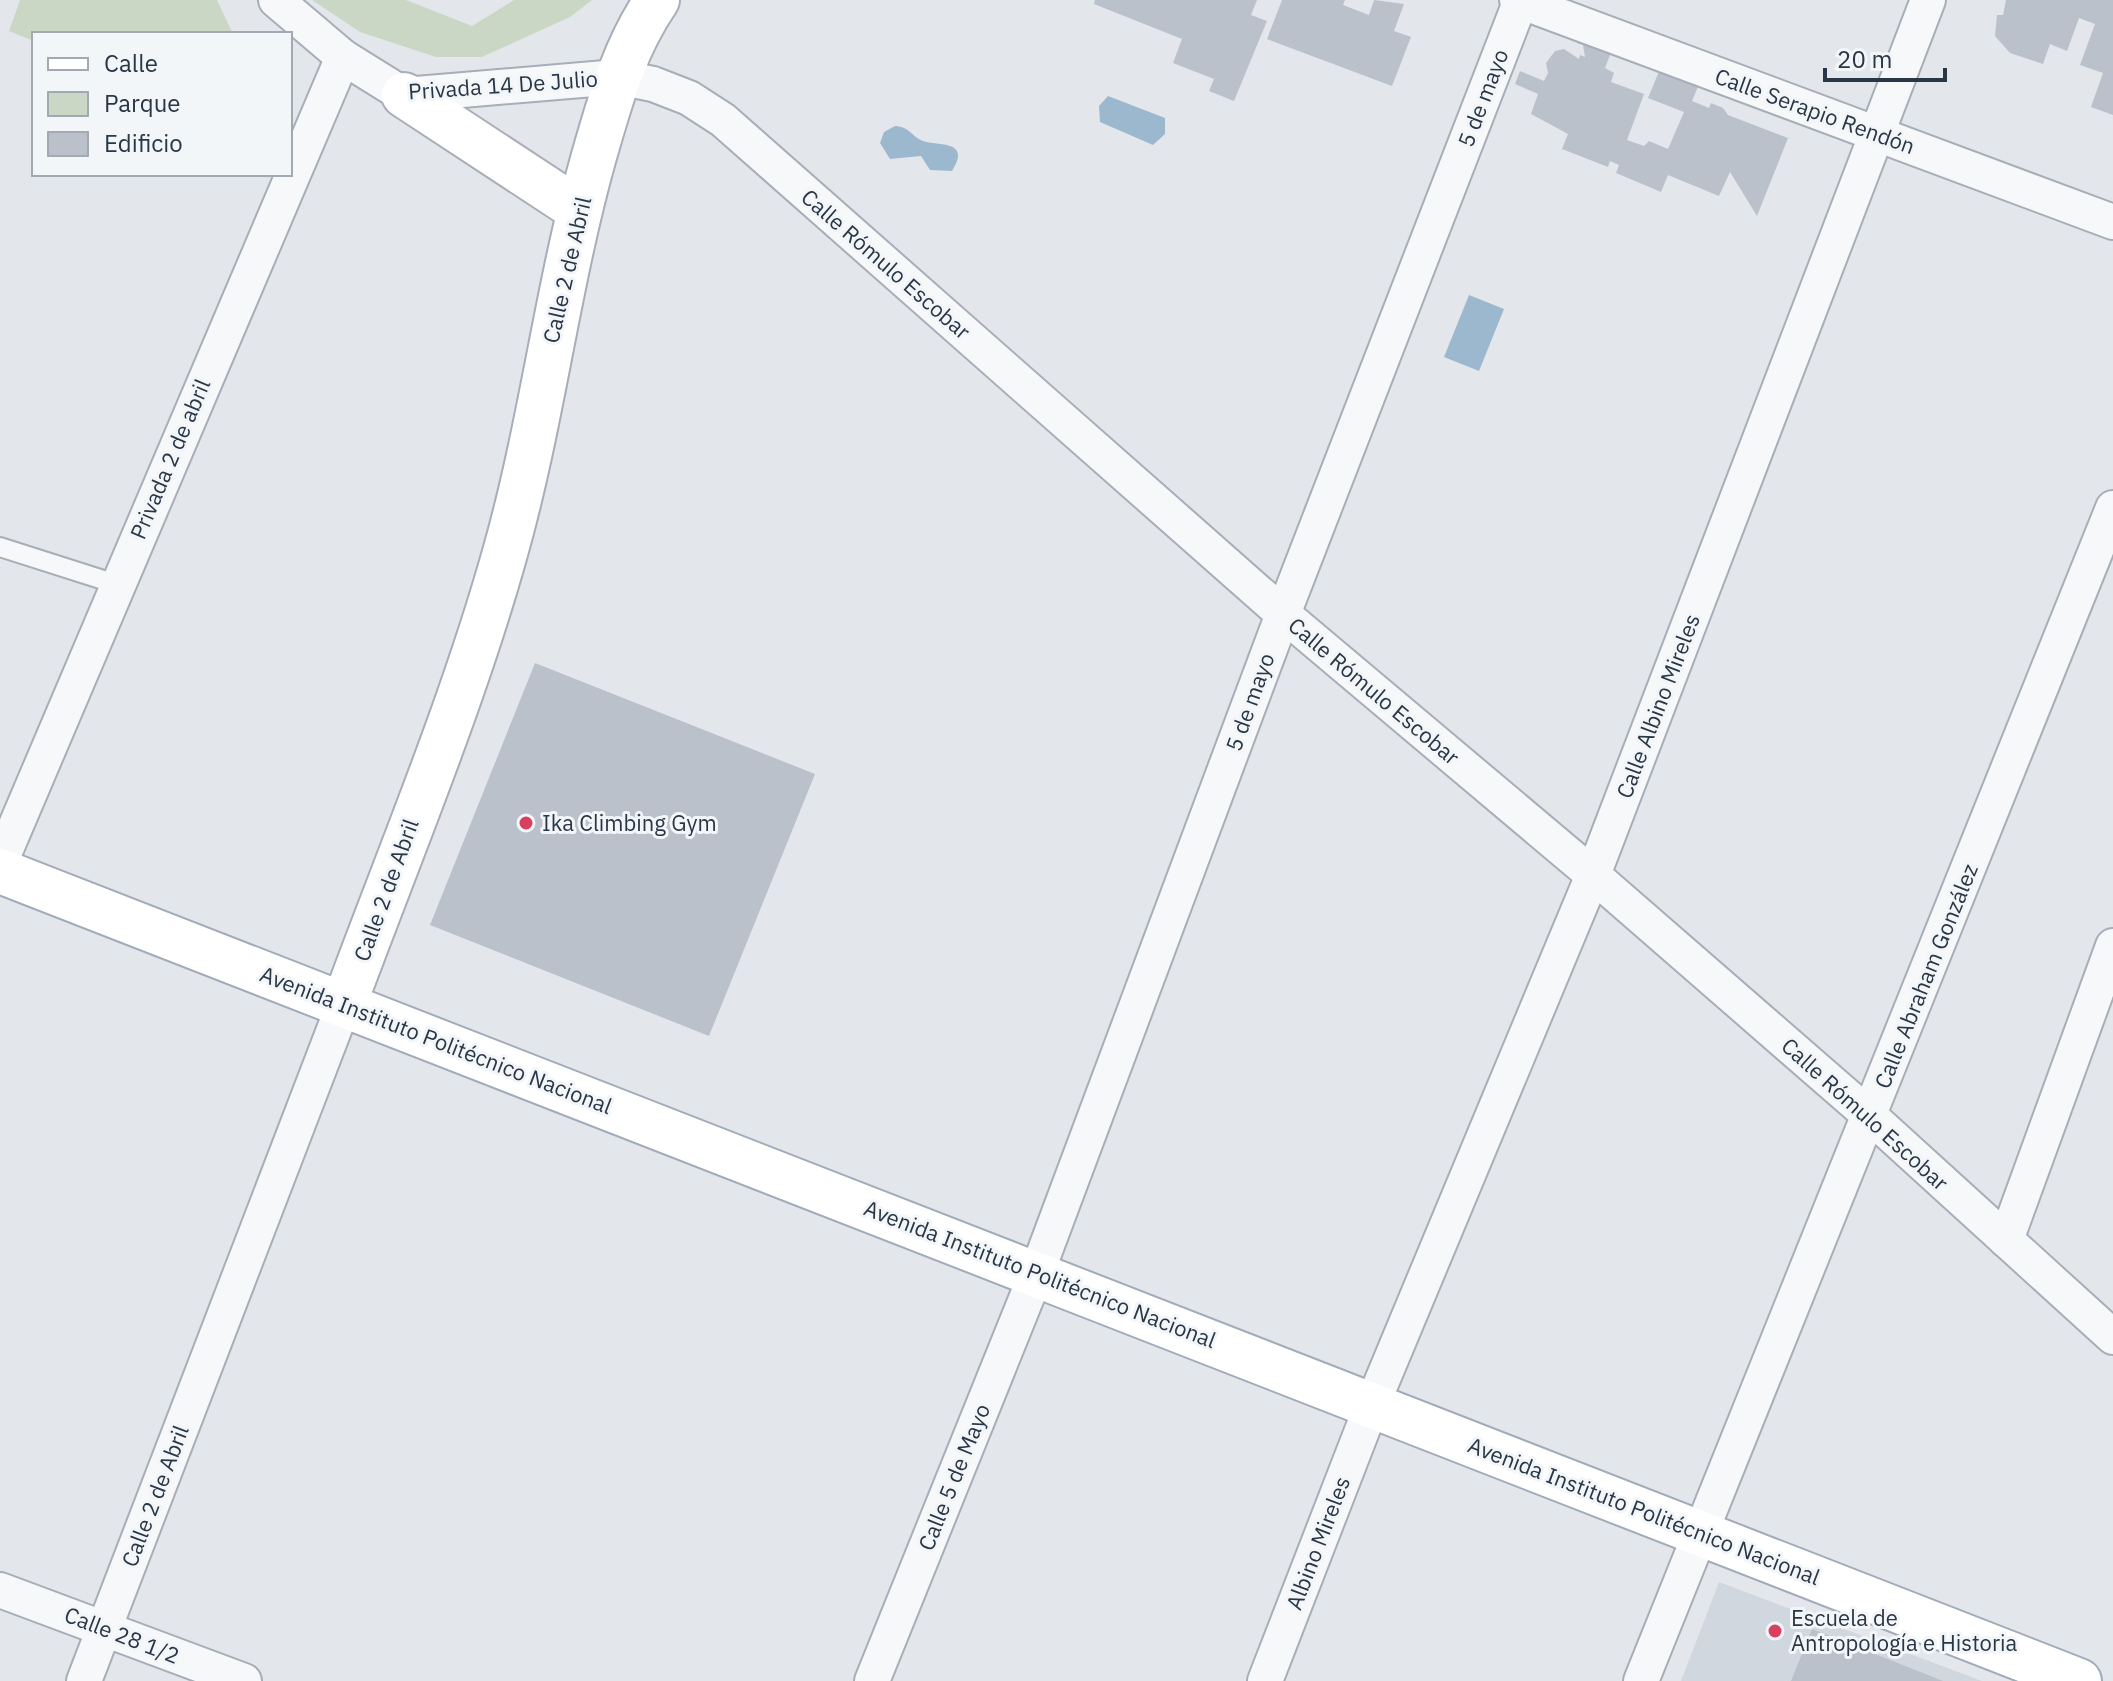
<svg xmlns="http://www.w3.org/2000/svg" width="2113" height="1681" viewBox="0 0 2113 1681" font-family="'IBM Plex Sans',sans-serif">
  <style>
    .built { fill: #d1d7df }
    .green { fill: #cad7c4 }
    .water { fill: #9cb8cf }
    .building { fill: #bac1cb }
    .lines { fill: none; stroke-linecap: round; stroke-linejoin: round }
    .lane-casing { stroke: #a7aeb7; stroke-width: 22 }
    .street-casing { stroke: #a7aeb7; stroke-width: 38 }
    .secondary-casing { stroke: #a7aeb7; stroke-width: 48 }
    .primary-casing { stroke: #a1acb9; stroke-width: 48 }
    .lane { stroke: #f7f8fa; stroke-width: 18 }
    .street { stroke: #f7f8fa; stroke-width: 34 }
    .secondary { stroke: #fff; stroke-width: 44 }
    .primary { stroke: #fff; stroke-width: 44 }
    .poi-dot { fill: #d94060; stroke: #f3f6f9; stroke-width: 3 }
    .labels { text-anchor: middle; stroke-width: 6; stroke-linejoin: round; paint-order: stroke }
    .street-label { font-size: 22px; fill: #293646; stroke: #f3f6f9 }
    .poi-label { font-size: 22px; fill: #293646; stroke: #f3f6f9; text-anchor: start }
  </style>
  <rect width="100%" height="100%" fill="#e3e7ec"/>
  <!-- built -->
  <polygon class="built" points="1719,1582 1982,1681 1681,1681"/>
  <!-- green -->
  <g class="green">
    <polygon points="20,0 217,0 233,34 34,34 34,41 9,31"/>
    <polygon points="312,0 406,0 472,26 514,0 592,0 570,17 482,57 436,57 360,32"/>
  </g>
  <!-- water -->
  <g class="water">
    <polygon points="1108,96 1165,118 1165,134 1153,145 1100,122 1099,106"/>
    <path d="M895 126C910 127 911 136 923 141 938 146 972 140 952 171L930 170 921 156 890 159 880 143 884 132Z"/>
    <polygon points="1469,295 1504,309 1479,371 1444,357"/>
  </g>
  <!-- building -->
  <g class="building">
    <polygon points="1095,0 1257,0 1251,15 1267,21 1234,101 1209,91 1214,79 1173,63 1182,39 1094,4"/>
    <polygon points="1282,0 1345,0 1343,5 1369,15 1374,0 1404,4 1394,31 1411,37 1392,86 1267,39"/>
    <polygon points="2006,0 2113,0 2113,115 2091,107 2103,73 2080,65 2095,24 2079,18 2067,51 2050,44 2043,64 2010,53 1995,36 1997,15 2003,15"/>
    <polygon points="1582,30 1615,42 1605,68 1614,73 1611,82 1644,94 1627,140 1644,146 1649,141 1668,149 1684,112 1648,98 1660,69 1702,77 1692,101 1709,108 1711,103 1723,108 1728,115 1788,138 1757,216 1730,172 1719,196 1668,175 1661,192 1616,173 1619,165 1610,161 1608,167 1562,149 1568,134 1531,114 1538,94 1515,84 1520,71 1544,81 1548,73 1546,63 1555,51 1564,49 1579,59 1580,55 1585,57 1583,45 1577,43"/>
    <polygon points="535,663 815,774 709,1036 430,925"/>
    <polygon points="1812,1629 1943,1681 1791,1681"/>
  </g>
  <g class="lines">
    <!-- lane casing -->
    <g class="lane-casing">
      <polyline id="lane" points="0,547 116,584"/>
    </g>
    <!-- street casing -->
    <g class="street-casing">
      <g id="street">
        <polyline points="276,0 343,57 404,95 617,77 653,84 689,98 723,120 1283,614 1593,875 1870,1116 2113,1337"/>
        <polyline points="1517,0 2113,222"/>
        <polyline points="0,863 343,57"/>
        <polyline points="2006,1240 2113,946"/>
        <polyline points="0,1590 244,1681"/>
        <polyline points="84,1681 344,1004"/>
        <polyline points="872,1681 1037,1272 1283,614 1521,0"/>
        <polyline points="1265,1681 1372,1405 1593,875 1928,0"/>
        <polyline points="1641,1681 2113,508"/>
      </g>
    </g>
    <!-- secondary casing -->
    <g class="secondary-casing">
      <g id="secondary">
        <polyline points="404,95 579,210"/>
        <path d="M344 1004C399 855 462 706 505 553 542 423 557 287 594 156 610 101 624 48 657 0"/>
      </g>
    </g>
    <!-- primary casing -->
    <g class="primary-casing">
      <polyline id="primary" points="0,871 2079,1681"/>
    </g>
    <!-- lane -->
    <use href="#lane" class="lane"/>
    <!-- street -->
    <use href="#street" class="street"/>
    <!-- secondary -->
    <use href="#secondary" class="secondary"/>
    <!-- primary -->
    <use href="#primary" class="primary"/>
  </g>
  <!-- markers -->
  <g class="poi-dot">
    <circle cx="526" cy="823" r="8"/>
    <circle cx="1775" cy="1631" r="8"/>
  </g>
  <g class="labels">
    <!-- street labels -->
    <g class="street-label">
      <text transform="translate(503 85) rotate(-4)" y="8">Privada 14 De Julio</text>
      <text transform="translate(1483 98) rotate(-69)" y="8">5 de mayo</text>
      <text transform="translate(1815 111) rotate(20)" y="8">Calle Serapio Rendón</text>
      <text transform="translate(886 264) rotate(41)" y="8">Calle Rómulo Escobar</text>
      <text transform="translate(567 270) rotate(-77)" y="8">Calle 2 de Abril</text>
      <text transform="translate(170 459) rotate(-67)" y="8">Privada 2 de abril</text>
      <text transform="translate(1374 691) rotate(40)" y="8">Calle Rómulo Escobar</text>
      <text transform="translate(1250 702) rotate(-70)" y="8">5 de mayo</text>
      <text transform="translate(1658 706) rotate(-69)" y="8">Calle Albino Mireles</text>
      <text transform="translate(386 890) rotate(-70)" y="8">Calle 2 de Abril</text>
      <text transform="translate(1926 976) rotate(-68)" y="8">Calle Abraham González</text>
      <text transform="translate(436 1040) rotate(21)" y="8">Avenida Instituto Politécnico Nacional</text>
      <text transform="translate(1865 1114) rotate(42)" y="8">Calle Rómulo Escobar</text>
      <text transform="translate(1040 1274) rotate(21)" y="8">Avenida Instituto Politécnico Nacional</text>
      <text transform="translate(954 1477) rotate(-68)" y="8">Calle 5 de Mayo</text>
      <text transform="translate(155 1496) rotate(-69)" y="8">Calle 2 de Abril</text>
      <text transform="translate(1644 1511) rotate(21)" y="8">Avenida Instituto Politécnico Nacional</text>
      <text transform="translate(1318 1543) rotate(-69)" y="8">Albino Mireles</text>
      <text transform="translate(122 1635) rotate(21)" y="8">Calle 28 1/2</text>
    </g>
    <!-- poi labels -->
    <g class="poi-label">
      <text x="542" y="831">Ika Climbing Gym</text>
      <text x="1791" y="1626">Escuela de<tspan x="1791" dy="25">Antropología e Historia</tspan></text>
    </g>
  </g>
  <!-- legend -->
  <rect x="32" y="32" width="260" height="144" fill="#f3f6f9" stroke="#a2a9b1" stroke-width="2"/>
  <rect x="48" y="58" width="40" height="12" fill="#ffffff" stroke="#a2a9b1" stroke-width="2"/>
  <text x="104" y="72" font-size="24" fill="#293646">Calle</text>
  <rect x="48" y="92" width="40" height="24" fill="#cad7c4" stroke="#a2a9b1" stroke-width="2"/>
  <text x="104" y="112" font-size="24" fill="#293646">Parque</text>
  <rect x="48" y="132" width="40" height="24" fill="#bac1cb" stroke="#a2a9b1" stroke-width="2"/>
  <text x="104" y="152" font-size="24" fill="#293646">Edificio</text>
  <!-- scale -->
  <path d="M1825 68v12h120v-12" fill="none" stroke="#293646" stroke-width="4"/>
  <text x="1837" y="68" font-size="24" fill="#293646" stroke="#f3f6f9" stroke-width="6" paint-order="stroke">20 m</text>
</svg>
